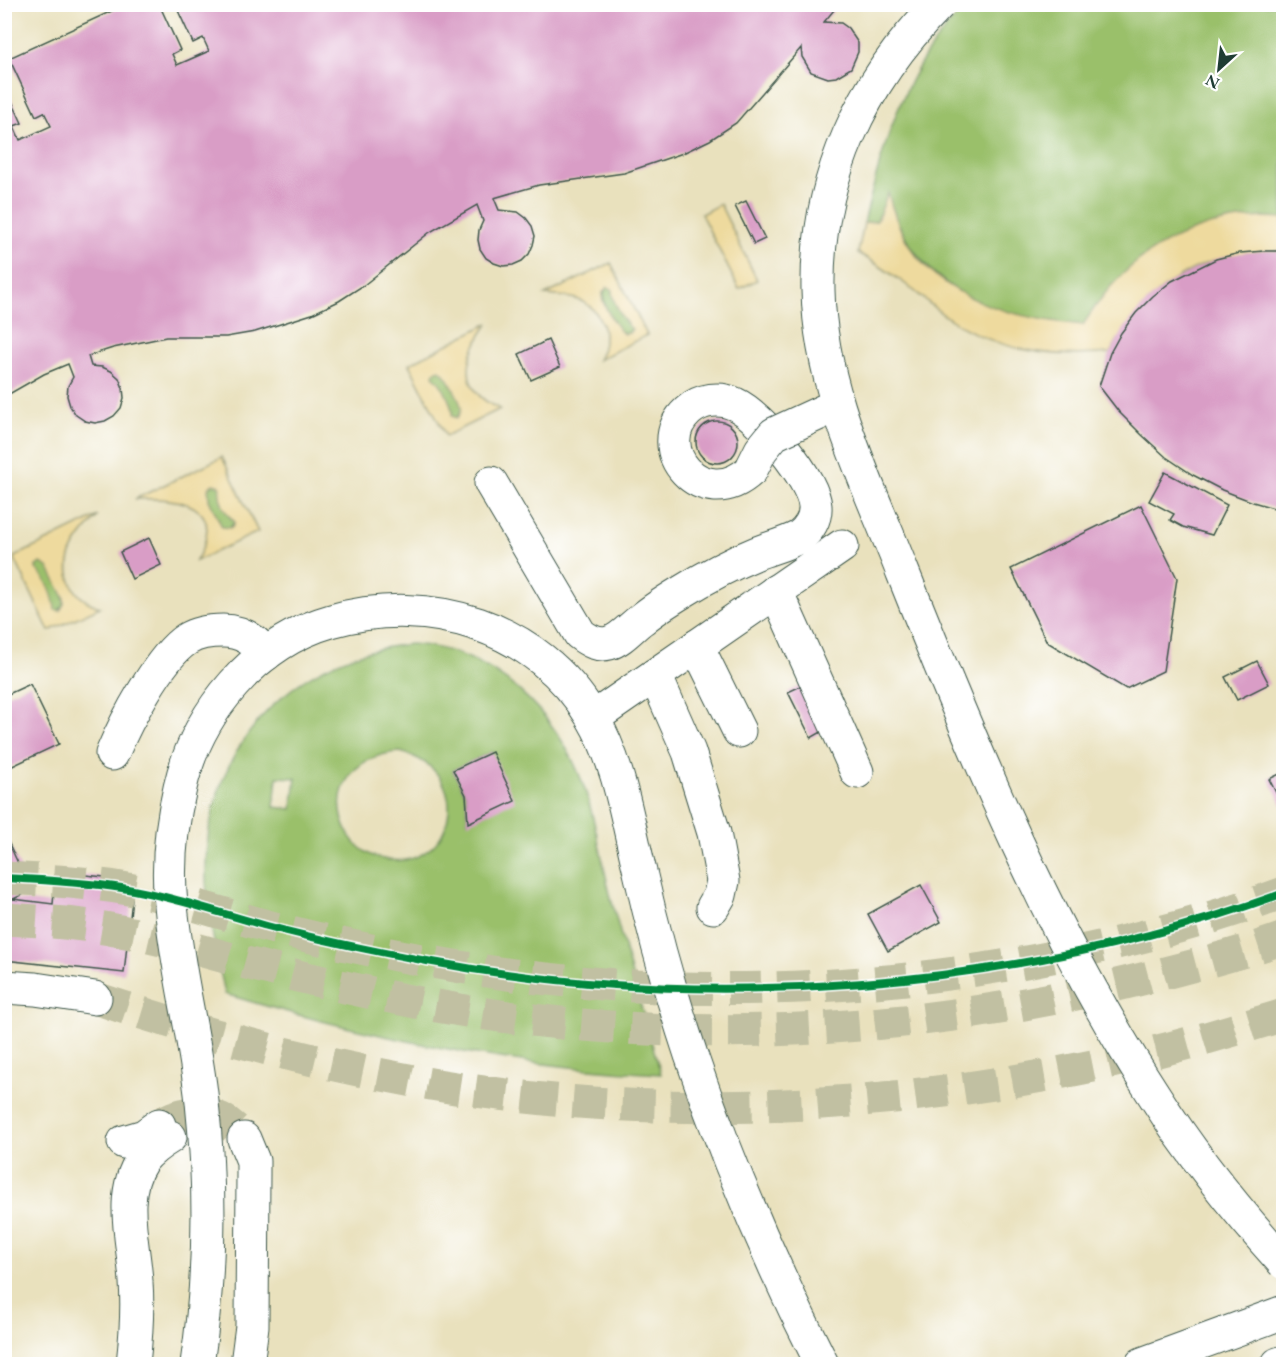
<svg xmlns="http://www.w3.org/2000/svg" width="1288" height="1369" viewBox="0 0 1288 1369" font-family="'EB Garamond',serif">
  <style>
    .green { fill: #9ac06b; stroke: #5c7e50; stroke-width: 1.5; fill-rule: evenodd }
    .sand { fill: #eeda9e; stroke: #868c69; stroke-width: 1.5; fill-rule: evenodd }
    .building { fill: #d99dc6 }
    .lines { fill: none; stroke-linecap: round; stroke-linejoin: round }
    .minor-tunnel { stroke: #c1c0a2; stroke-width: 33; stroke-dasharray: 33 16; stroke-linecap: butt }
    .minor-casing { stroke: #3d5649; stroke-width: 35 }
    .minor { stroke: #fff; stroke-width: 33 }
    .minor-bridge-casing { stroke: #3d5649; stroke-width: 35; stroke-linecap: butt }
    .major-bridge-casing { stroke: #3d5649; stroke-width: 35; stroke-linecap: butt }
    .minor-bridge { stroke: #fff; stroke-width: 33 }
    .major-bridge { stroke: #fff; stroke-width: 33 }
    .cycleway-casing { stroke: #fff; stroke-width: 11 }
    .cycleway { stroke: #00873e; stroke-width: 8 }
  </style>
  <rect width="100%" height="100%" fill="#fff"/>
  <filter id="ink" filterUnits="userSpaceOnUse"><feTurbulence type="fractalNoise" baseFrequency=".0167" numOctaves="2"/><feDisplacementMap in="SourceGraphic" scale="12" xChannelSelector="R" yChannelSelector="G"/><feConvolveMatrix kernelMatrix="1 2 1 2 8 2 1 2 1" color-interpolation-filters="sRGB"/></filter>
  <filter id="wash" filterUnits="userSpaceOnUse"><feTurbulence type="fractalNoise" baseFrequency=".008" numOctaves="4" result="noise"/><feDisplacementMap in="SourceGraphic" scale="24" xChannelSelector="R" yChannelSelector="G"/><feGaussianBlur stdDeviation="1.35" result="paint"/><feColorMatrix in="noise" values="0 0 0 0 0 0 0 0 0 0 0 0 0 0 0 0 0 1.4 0 .05"/><feComposite in="paint" operator="in"/></filter>
  <g filter="url(#wash)">
    <rect width="100%" height="100%" fill="#e9e1bd"/>
    <!-- green -->
    <g class="green">
      <path d="M967 5H1283V218C1223 213 1158 236 1116 281 1103 294 1093 310 1083 325 992 317 914 290 888 194L877 221 864 223C878 166 894 104 926 55 938 36 952 21 967 5Z"/>
      <path d="M607 287H611C613 299 621 320 632 329L627 334 619 331C612 318 597 300 607 287Z"/>
      <path d="M440 370C446 374 462 401 462 409 461 413 459 415 457 418L452 416C453 404 442 384 433 376L434 372Z"/>
      <polygon points="216,483 220,486 227,514 234,522 230,528 222,527 209,500 208,487"/>
      <path d="M43 563C53 568 64 593 64 604L58 611 55 610 40 573 36 569 37 565Z"/>
      <path d="M411 644C492 649 558 713 584 787 597 824 602 864 612 902 627 960 644 1017 661 1074 512 1068 367 1037 225 994 217 956 207 917 206 878 202 753 287 655 411 644ZM400 752C482 773 451 878 379 858 366 854 354 845 348 833 326 790 355 754 400 752ZM492 752 468 822 466 795 453 770ZM277 777 296 778 292 809 274 807Z"/>
    </g>
    <!-- sand -->
    <g class="sand">
      <path d="M888 193C896 224 910 256 936 276 977 309 1032 320 1083 325 1093 310 1103 294 1116 281 1158 236 1223 213 1283 218V251C1203 249 1149 285 1110 353 1051 359 993 350 944 315 930 305 918 293 904 283 889 272 874 262 858 253L864 223 877 221Z"/>
      <polygon points="720,204 757,280 739,289 701,214"/>
      <path d="M611 263 647 335 598 360C611 337 603 311 579 300 568 296 557 296 545 295ZM607 287 612 289C611 299 623 322 632 329L629 333 624 334C618 331 602 304 602 296 602 292 605 290 607 287Z"/>
      <path d="M489 323C465 355 456 390 500 409L446 436 409 364ZM440 370C446 374 462 401 461 409 461 413 459 415 457 418L452 416C453 405 442 383 433 376L434 372Z"/>
      <path d="M222 457 258 532 196 561C229 504 180 497 135 499ZM213 484 220 486C218 499 224 512 234 521V525L230 528 222 527 209 500 208 488Z"/>
      <path d="M98 516C81 535 60 557 72 584 77 597 87 603 100 607L49 631 14 557ZM41 563 48 567 64 597V604L60 611 55 610C54 597 47 578 36 569V566Z"/>
    </g>
    <g id="blocks">
      <!-- building -->
      <g class="building">
        <polygon points="127,4 159,4 180,50 172,54 177,65 209,51 203,38 193,43 175,4 839,4 824,22 841,23 848,28 858,43 858,52 851,68 836,77 828,78 811,72 802,57 801,48 736,123 710,140 683,153 624,173 539,185 494,198 499,210 518,212 526,218 532,226 535,236 533,245 529,254 522,261 513,265 503,266 494,263 486,258 480,249 478,240 479,230 483,221 477,205 430,232 364,285 339,301 312,314 255,332 226,337 166,337 113,348 88,356 91,366 102,367 111,371 119,378 123,388 124,398 121,408 114,416 105,421 95,423 85,421 76,415 70,406 67,396 68,386 73,377 68,364 44,374 4,397 4,84 22,123 14,126 20,140 51,126 44,112 36,116 9,58"/>
        <polygon points="746,201 765,239 754,244 735,206"/>
        <polygon points="1264,251 1284,251 1284,511 1253,502 1222,490 1193,475 1166,457 1142,435 1119,412 1099,386 1110,353 1121,333 1136,313 1153,296 1172,281 1216,259 1240,253"/>
        <polygon points="548,340 560,367 531,380 519,354"/>
        <circle cx="717" cy="442" r="21"/>
        <polygon points="1165,472 1227,505 1212,535 1183,527 1170,520 1174,514 1149,501"/>
        <polygon points="1141,505 1177,578 1163,671 1126,689 1047,642 1011,569"/>
        <polygon points="149,538 161,565 132,579 120,552"/>
        <polygon points="1257,661 1269,684 1237,700 1225,677"/>
        <polygon points="30,684 59,744 4,770 4,696"/>
        <polygon points="803,685 825,730 811,738 788,692"/>
        <polygon points="492,752 515,801 468,823 466,795 453,770"/>
        <polygon points="1284,772 1284,808 1269,779"/>
        <polygon points="4,833 31,891 13,899 53,904 56,872 134,880 124,973 4,960"/>
        <polygon points="921,885 941,922 888,951 868,914"/>
      </g>
    </g>
  </g>
  <g filter="url(#ink)">
    <use href="#blocks" fill-opacity="0" stroke="#3d5649" stroke-width="1.5"/>
    <g class="lines">
      <!-- minor-tunnel -->
      <g class="minor-tunnel">
        <path d="M4 878C44 880 83 882 122 888 171 896 219 913 267 926 320 940 373 951 427 961 704 1014 1018 990 1284 893"/>
        <path d="M4 919C41 921 79 923 115 930 162 938 208 953 254 965 309 979 364 992 420 1003 658 1048 911 1037 1146 978 1192 966 1239 954 1284 938"/>
        <path d="M95 998C206 1035 316 1064 431 1084 660 1123 900 1110 1125 1059 1179 1047 1231 1031 1284 1015"/>
        <path d="M159 1125C189 1106 222 1109 244 1139"/>
      </g>
      <!-- minor casing -->
      <g class="minor-casing">
        <g id="minor">
          <path d="M491 483 580 634C589 641 598 646 609 643 621 640 632 626 642 619 654 609 667 601 680 593 704 578 730 564 757 553 770 548 786 544 799 537 809 530 816 518 815 506 813 479 760 415 735 404 720 397 701 399 688 411 647 448 703 515 751 470"/>
          <polyline points="776,591 857,772"/>
          <polyline points="697,646 739,731"/>
          <polyline points="655,675 689,752 714,833 723,881 720,895 713,907"/>
          <polyline points="593,718 842,546"/>
          <path d="M112 754C125 723 159 657 187 639 198 632 211 631 223 631 241 631 255 640 266 654"/>
          <polyline points="4,987 35,989 95,998"/>
          <polyline points="244,1139 253,1161 253,1173 252,1326 247,1364"/>
          <polyline points="124,1142 144,1136 159,1125"/>
          <path d="M133 1364C136 1337 138 1309 136 1282 134 1243 118 1195 142 1160 150 1150 160 1143 170 1137"/>
          <path d="M197 1364C210 1278 211 1189 202 1102 195 1036 177 971 171 905 167 866 171 826 180 788 197 712 255 643 331 621 430 593 538 626 592 717 620 764 627 820 640 872 654 934 671 995 691 1055 727 1162 771 1264 822 1364"/>
          <polyline points="1142,1364 1284,1312"/>
          <polyline points="1278,1364 1284,1362"/>
        </g>
      </g>
      <!-- minor -->
      <use href="#minor" class="minor"/>
      <!-- minor-bridge casing -->
      <g class="minor-bridge-casing">
        <polyline id="minor-bridge" points="751,470 761,450 774,434 837,405"/>
      </g>
      <!-- major-bridge casing -->
      <g class="major-bridge-casing">
        <path id="major-bridge" d="M939 4C862 82 816 179 818 290 820 390 867 481 903 573 973 748 1051 937 1154 1095 1192 1155 1237 1211 1284 1263"/>
      </g>
      <!-- minor-bridge -->
      <use href="#minor-bridge" class="minor-bridge"/>
      <!-- major-bridge -->
      <use href="#major-bridge" class="major-bridge"/>
      <!-- cycleway casing -->
      <g class="cycleway-casing">
        <path id="cycleway" d="M4 878C44 880 83 882 122 888 171 896 219 913 267 926 320 940 373 951 427 961 704 1014 1018 990 1284 893"/>
      </g>
      <!-- cycleway -->
      <use href="#cycleway" class="cycleway"/>
    </g>
  </g>
  <!-- margin -->
  <rect width="1288" height="1369" fill="none" stroke="#fff" stroke-width="24"/>
  <!-- north arrow -->
  <g transform="translate(1219 69) rotate(207)" stroke="#ffffff" stroke-width="4.5" paint-order="stroke">
  <path d="M0-4.5L10 22L0 15L-10 22Z" fill="#1f3d34"/>
  <text y="-9" font-size="16" font-weight="bold" text-anchor="middle" fill="#1f3d34">N</text>
  </g>
</svg>
